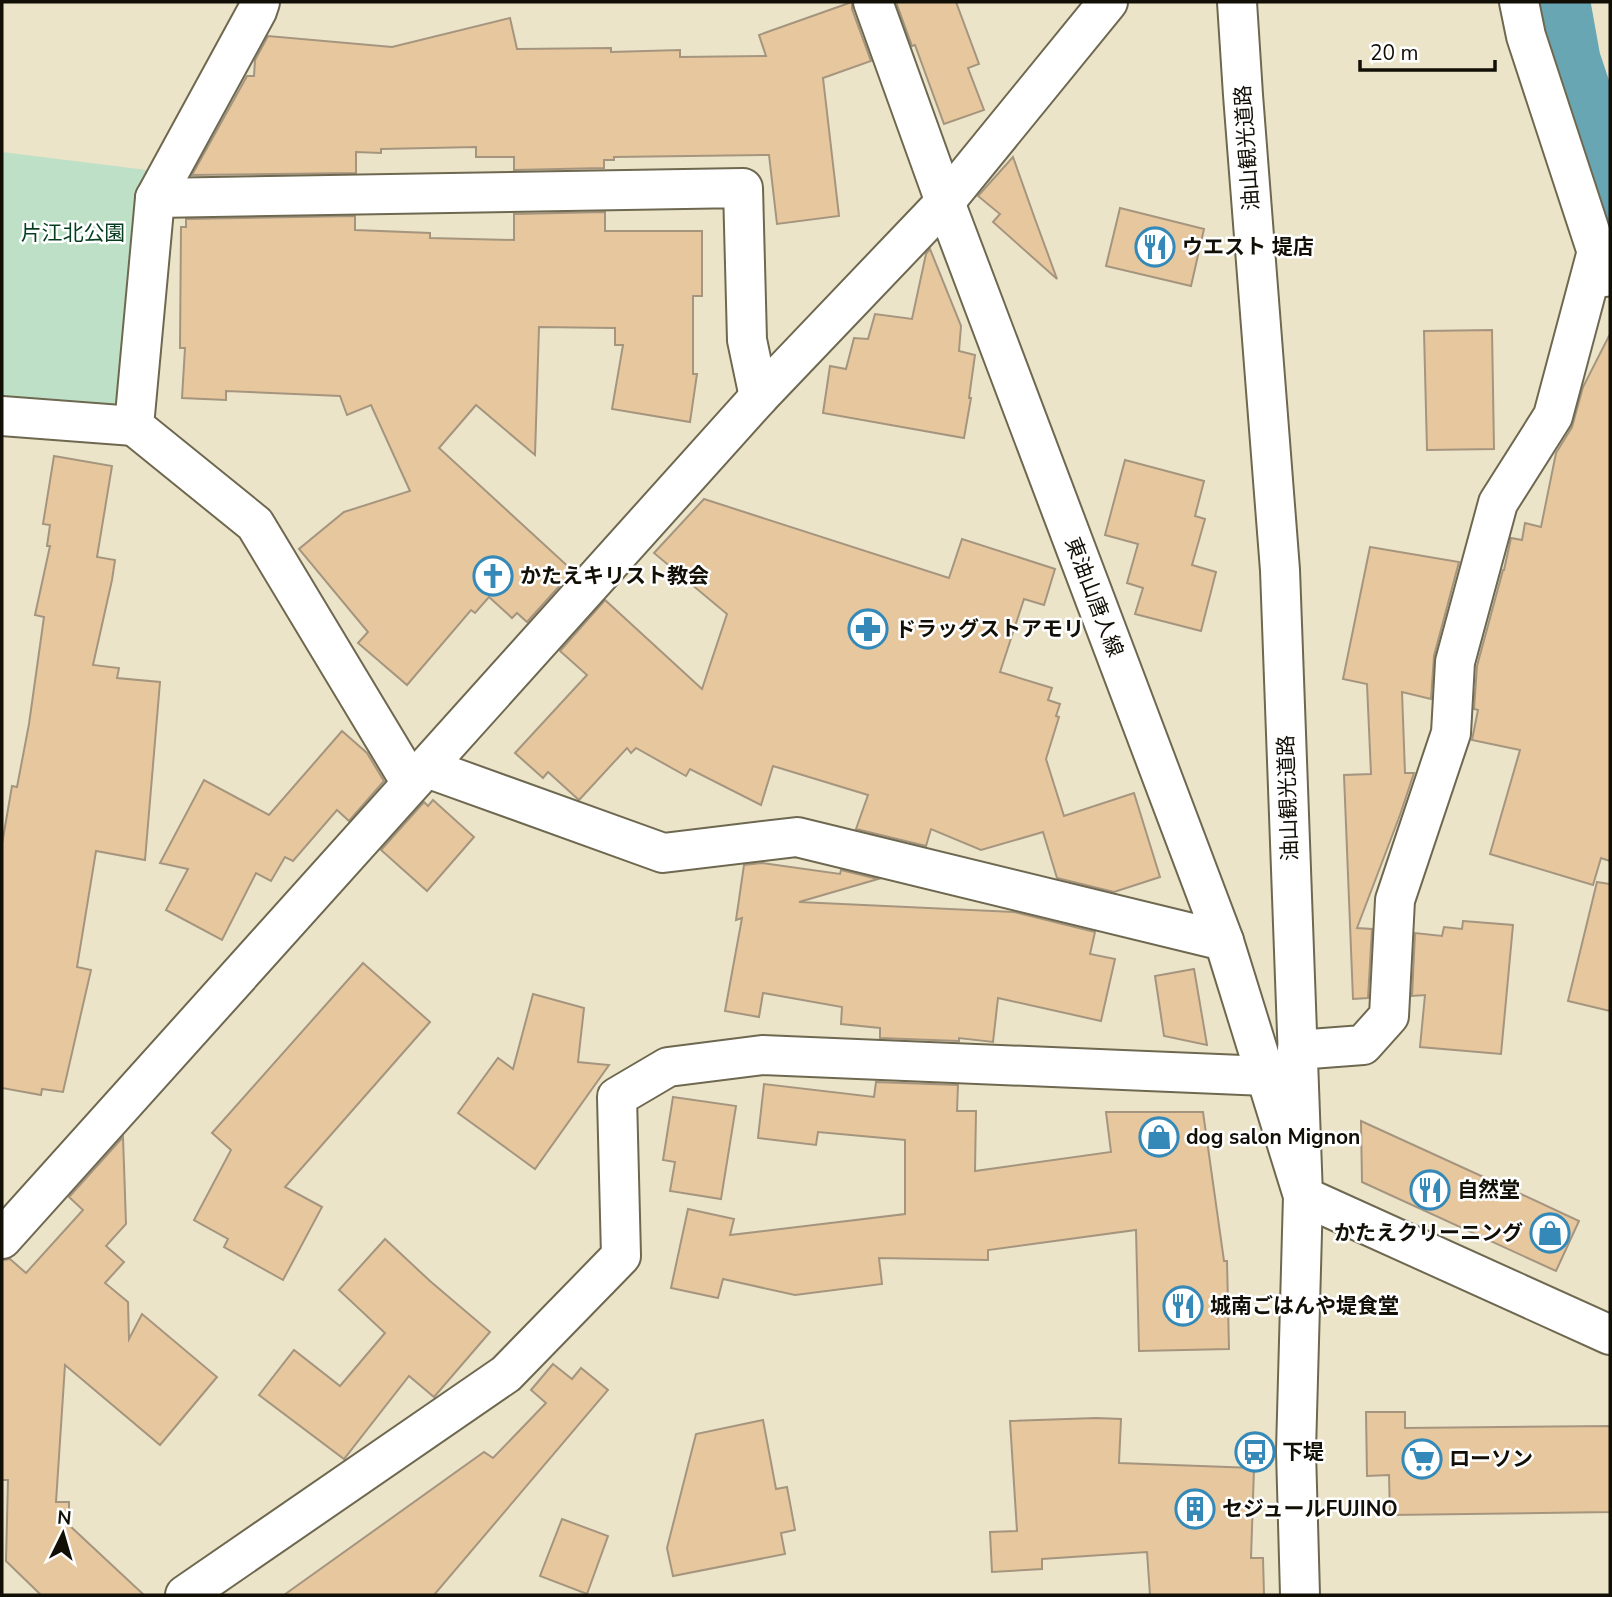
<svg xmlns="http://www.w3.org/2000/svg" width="1612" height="1597" viewBox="0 0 1612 1597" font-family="'Nunito Sans','Noto Sans JP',sans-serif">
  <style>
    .green { fill: #bee0c7 }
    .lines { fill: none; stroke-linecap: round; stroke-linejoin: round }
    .river { stroke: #69a6b3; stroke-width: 80 }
    .building { fill: #e7c89e; stroke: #a5957f; stroke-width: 2 }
    .minor-casing { stroke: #6e6850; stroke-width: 42 }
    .tertiary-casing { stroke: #6e6850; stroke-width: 42 }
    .secondary-casing { stroke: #6e6850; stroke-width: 42 }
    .minor { stroke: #fff; stroke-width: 38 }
    .tertiary { stroke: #fff; stroke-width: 38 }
    .secondary { stroke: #fff; stroke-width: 38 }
    .labels { text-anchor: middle; stroke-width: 5; stroke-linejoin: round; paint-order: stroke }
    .street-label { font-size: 21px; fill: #120f06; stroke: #fff }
    .park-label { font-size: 21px; fill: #053d1e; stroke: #fff }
    .poi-label { font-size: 21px; font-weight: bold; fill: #120f06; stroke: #fff; text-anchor: start }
  </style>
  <rect width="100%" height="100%" fill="#ebe4c9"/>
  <!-- green -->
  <polygon class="green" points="2,152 155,171 117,414 2,403"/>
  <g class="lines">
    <!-- river -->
    <polyline class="river" points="1550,2 1561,63 1610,209"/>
  </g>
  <!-- building -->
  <g class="building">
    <polygon points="852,2 852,9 871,61 823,78 839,216 777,224 769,155 614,157 614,160 604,160 604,168 514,170 514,157 476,157 476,147 381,149 381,153 356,152 356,173 192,175 247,76 254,76 255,60 268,36 392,47 510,18 517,49 611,48 611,52 680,50 680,57 766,56 759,35"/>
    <polygon points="896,2 956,2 979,64 968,68 984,110 944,124 915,45 912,46"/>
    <polygon points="1013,157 1035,219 1057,279 993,222 1000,214 978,196"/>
    <polygon points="1120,208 1204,229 1191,286 1106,266"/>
    <polygon points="605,212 605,231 702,231 702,296 693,296 693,374 697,374 690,422 612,409 623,345 615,345 615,328 539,327 535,455 476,405 439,448 573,571 527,622 517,613 512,618 489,597 475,613 471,610 407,685 358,643 368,632 299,549 344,512 410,491 371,405 347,415 340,396 226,391 226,400 182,398 185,348 180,348 181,227 186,227 186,219 355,216 355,230 430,233 430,238 514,240 514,214"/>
    <polygon points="930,249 961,326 959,351 975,355 969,398 971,398 964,438 823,413 830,366 846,369 854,338 868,339 875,314 912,319 926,254"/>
    <polygon points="1492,330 1494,449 1427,450 1424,331"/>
    <polygon points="1610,334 1610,861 1601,858 1593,885 1490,854 1520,750 1472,740 1478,710 1474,709 1477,666 1503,570 1504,570 1511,538 1522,540 1525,523 1541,527 1556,453 1572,427 1583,387"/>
    <polygon points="54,456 112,466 97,557 115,560 112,580 93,665 119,668 117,678 160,682 145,860 96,851 77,967 91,970 63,1092 42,1089 41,1095 2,1088 2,844 12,786 17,787 29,724 44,617 35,615 50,546 47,546 50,525 43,524"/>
    <polygon points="1125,460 1204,481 1195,516 1205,519 1192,565 1216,572 1201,631 1135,614 1143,588 1127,583 1138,544 1105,535"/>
    <polygon points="704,499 949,578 962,539 1055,569 1044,605 1024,599 1000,672 1052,688 1048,700 1060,704 1056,716 1059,717 1046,759 1064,816 1134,793 1160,877 1114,892 1057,878 1043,832 981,850 931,829 926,846 856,829 868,795 773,766 761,805 690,769 686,776 636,748 631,753 627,748 579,800 548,772 543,778 515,753 587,675 560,651 605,600 702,689 727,614 654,553"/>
    <polygon points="1370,547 1459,562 1434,656 1431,699 1402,692 1405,773 1414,773 1400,815 1357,928 1372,929 1368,998 1353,999 1344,775 1371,774 1367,684 1343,679"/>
    <polygon points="342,731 367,753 384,781 349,821 337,810 293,861 285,857 271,881 256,873 222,940 166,910 188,869 160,863 204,780 269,815"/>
    <polygon points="433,800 474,837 427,891 381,850 424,802 428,806"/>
    <polygon points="762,863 840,874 841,870 878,879 799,902 1014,912 1095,932 1090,954 1115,959 1101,1021 998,998 993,1042 959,1038 959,1041 880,1038 880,1028 841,1024 842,1007 763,993 759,1017 725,1011 742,918 736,920 744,865"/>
    <polygon points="1597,882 1610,884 1610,1011 1568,1001"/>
    <polygon points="1463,921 1513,925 1501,1054 1420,1047 1425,995 1412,996 1415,933 1442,936 1444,927 1462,929"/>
    <polygon points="363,963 430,1022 285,1187 322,1207 283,1280 224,1247 228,1239 194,1220 231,1150 212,1133"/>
    <polygon points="1194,969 1207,1045 1164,1036 1155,976"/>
    <polygon points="533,994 584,1008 578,1062 609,1065 535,1169 458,1113 498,1058 513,1069"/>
    <polygon points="876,1082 958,1085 957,1111 976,1111 975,1171 1111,1152 1106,1112 1203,1112 1224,1261 1227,1261 1229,1349 1139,1351 1136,1230 988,1250 988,1260 879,1258 882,1284 795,1295 723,1279 718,1298 671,1288 688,1209 734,1219 730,1235 905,1214 905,1140 818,1132 816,1145 758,1138 764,1084 874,1097"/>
    <polygon points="673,1097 736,1106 721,1199 670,1191 675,1162 663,1160"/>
    <polygon points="1361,1121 1490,1180 1490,1182 1495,1182 1579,1221 1556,1271 1362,1182"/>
    <polygon points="123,1137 126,1224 106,1246 124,1262 105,1283 128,1302 129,1339 142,1314 217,1377 160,1445 65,1365 56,1502 69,1502 69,1525 144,1595 41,1595 6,1561 8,1480 2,1480 2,1260 10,1259 26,1273 83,1210 69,1197"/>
    <polygon points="385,1239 430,1281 490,1332 434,1397 409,1376 344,1459 259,1395 294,1350 340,1386 385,1333 339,1290"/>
    <polygon points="553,1364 572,1379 581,1368 608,1390 434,1595 284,1595 484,1452 493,1458 546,1403 531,1390"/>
    <polygon points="1366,1412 1405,1412 1405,1428 1610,1426 1610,1512 1390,1515 1389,1475 1367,1476"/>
    <polygon points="1096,1418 1121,1419 1119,1463 1254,1468 1251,1558 1263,1558 1264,1595 1150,1595 1147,1552 1042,1559 1042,1569 992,1572 990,1532 1017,1531 1010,1421"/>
    <polygon points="763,1420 776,1489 787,1487 795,1530 781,1533 785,1554 673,1576 667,1548 696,1434"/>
    <polygon points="562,1519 608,1536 587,1594 540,1576"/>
  </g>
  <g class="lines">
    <!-- minor casing -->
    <g class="minor-casing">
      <g id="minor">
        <polyline points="260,2 257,11 155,198 134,426 255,524 411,783"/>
        <polyline points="1519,2 1526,36 1605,277"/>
        <polyline points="155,198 743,188 747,340 759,397"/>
        <polyline points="2,416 134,426"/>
        <polyline points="427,768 663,853 797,837 1224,941"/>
        <polyline points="1297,1050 1363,1045 1389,1016 1395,900 1451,733 1455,662 1498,503 1553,416 1597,251"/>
        <polyline points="2,1239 759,397 945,202 1108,2"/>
        <polyline points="185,1595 506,1374 621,1256 617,1097 668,1067 762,1055 1266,1076"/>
      </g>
    </g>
    <!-- tertiary casing -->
    <g class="tertiary-casing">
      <polyline id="tertiary" points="1237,2 1243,95 1280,570 1303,1196 1610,1335"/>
    </g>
    <!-- secondary casing -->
    <g class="secondary-casing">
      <polyline id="secondary" points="873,2 945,202 1224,941 1303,1196 1296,1451 1300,1595"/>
    </g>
    <!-- minor -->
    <use href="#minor" class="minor"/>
    <!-- tertiary -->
    <use href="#tertiary" class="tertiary"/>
    <!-- secondary -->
    <use href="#secondary" class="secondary"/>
  </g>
  <!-- icons -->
  <defs>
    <g id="restaurant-ring" transform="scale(2.0125)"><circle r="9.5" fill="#fff" stroke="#3489b8" stroke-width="1.5"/><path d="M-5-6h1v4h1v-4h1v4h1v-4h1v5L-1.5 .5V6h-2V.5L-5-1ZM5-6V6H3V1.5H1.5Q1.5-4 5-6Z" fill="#3489b8"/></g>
    <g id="church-ring" transform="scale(2.0125)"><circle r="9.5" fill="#fff" stroke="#3489b8" stroke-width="1.5"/><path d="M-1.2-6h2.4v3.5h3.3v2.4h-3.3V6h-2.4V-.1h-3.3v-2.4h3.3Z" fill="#3489b8"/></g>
    <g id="pharmacy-ring" transform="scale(2.0125)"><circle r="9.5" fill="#fff" stroke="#3489b8" stroke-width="1.5"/><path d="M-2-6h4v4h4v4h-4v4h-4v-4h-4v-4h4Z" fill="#3489b8"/></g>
    <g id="shop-ring" transform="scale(2.0125)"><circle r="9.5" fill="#fff" stroke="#3489b8" stroke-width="1.5"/><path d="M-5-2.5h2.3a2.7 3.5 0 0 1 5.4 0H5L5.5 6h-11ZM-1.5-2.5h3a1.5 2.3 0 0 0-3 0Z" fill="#3489b8"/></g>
    <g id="bus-ring" transform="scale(2.0125)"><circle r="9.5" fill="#fff" stroke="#3489b8" stroke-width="1.5"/><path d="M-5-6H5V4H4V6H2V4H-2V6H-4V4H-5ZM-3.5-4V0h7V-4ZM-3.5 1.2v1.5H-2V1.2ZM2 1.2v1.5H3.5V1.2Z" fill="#3489b8"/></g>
    <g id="supermarket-ring" transform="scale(2.0125)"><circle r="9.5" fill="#fff" stroke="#3489b8" stroke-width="1.5"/><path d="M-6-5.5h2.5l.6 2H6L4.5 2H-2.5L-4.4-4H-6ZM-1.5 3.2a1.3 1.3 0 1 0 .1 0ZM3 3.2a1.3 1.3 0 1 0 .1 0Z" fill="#3489b8"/></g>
    <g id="building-ring" transform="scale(2.0125)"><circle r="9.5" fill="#fff" stroke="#3489b8" stroke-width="1.5"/><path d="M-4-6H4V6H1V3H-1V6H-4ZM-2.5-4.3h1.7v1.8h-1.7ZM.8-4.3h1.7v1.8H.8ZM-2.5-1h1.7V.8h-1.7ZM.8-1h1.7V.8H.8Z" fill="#3489b8"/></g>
  </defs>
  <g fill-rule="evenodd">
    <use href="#restaurant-ring" x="1155" y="247"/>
    <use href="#church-ring" x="493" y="576"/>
    <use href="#pharmacy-ring" x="868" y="629"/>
    <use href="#shop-ring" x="1159" y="1137"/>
    <use href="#restaurant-ring" x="1430" y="1190"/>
    <use href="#shop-ring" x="1550" y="1233"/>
    <use href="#restaurant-ring" x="1183" y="1306"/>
    <use href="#bus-ring" x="1255" y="1452"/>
    <use href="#supermarket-ring" x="1422" y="1459"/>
    <use href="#building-ring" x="1195" y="1509"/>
  </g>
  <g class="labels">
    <!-- street labels -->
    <g class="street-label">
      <text transform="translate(1247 148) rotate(-94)" y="7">油山観光道路</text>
      <text transform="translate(1094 597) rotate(69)" y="7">東油山唐人線</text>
      <text transform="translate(1288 798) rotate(-92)" y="7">油山観光道路</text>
    </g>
    <!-- park labels -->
    <g class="park-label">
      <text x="73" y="240">片江北公園</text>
    </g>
    <!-- poi labels -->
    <g class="poi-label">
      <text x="1182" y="254">ウエスト 堤店</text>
      <text x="520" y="583">かたえキリスト教会</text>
      <text x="895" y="636">ドラッグストアモリ</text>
      <text x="1186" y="1144">dog salon Mignon</text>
      <text x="1457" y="1197">自然堂</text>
      <text x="1523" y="1240" text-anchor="end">かたえクリーニング</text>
      <text x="1210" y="1313">城南ごはんや堤食堂</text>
      <text x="1282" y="1459">下堤</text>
      <text x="1449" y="1466">ローソン</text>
      <text x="1222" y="1516">セジュールFUJINO</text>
    </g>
  </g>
  <!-- border -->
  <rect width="1612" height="1597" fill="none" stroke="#120f06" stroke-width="7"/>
  <!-- north arrow -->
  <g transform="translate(63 1534) rotate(5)" stroke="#ffffff" stroke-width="5" paint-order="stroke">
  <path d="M0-5L12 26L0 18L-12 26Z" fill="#120f06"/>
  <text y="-10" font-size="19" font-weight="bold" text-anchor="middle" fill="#120f06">N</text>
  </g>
  <!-- scale -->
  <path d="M1360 60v10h135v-10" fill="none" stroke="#120f06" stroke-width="3.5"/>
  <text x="1370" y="60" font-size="21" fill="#120f06" stroke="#ffffff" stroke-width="5" paint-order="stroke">20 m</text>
</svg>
